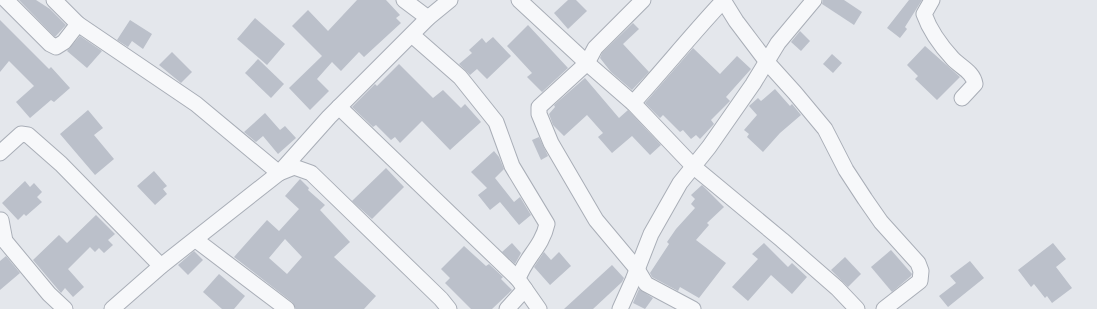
<svg xmlns="http://www.w3.org/2000/svg" width="1097" height="309" viewBox="0 0 1097 309" font-family="'Alegreya Sans',sans-serif">
  <style>
    .building { fill: #bbc0ca; fill-rule: evenodd }
    .lines { fill: none; stroke-linecap: round; stroke-linejoin: round }
    .street-casing { stroke: #a9aeb7; stroke-width: 17 }
    .street { stroke: #f7f8fa; stroke-width: 15 }
  </style>
  <rect width="100%" height="100%" fill="#e4e7ec"/>
  <!-- building -->
  <g class="building">
    <polygon points="19,0 36,0 50,9 66,25 55,37"/>
    <polygon points="357,0 386,0 400,15 396,18 401,23 364,57 359,52 341,71 332,62 317,79 329,91 310,110 289,88 322,56 292,26 308,10 328,31"/>
    <polygon points="568,0 576,0 587,11 568,29 554,13"/>
    <polygon points="823,0 844,0 862,12 854,25 822,4"/>
    <polygon points="909,0 922,0 905,27 907,29 900,38 887,28"/>
    <polygon points="255,18 285,44 267,65 237,39"/>
    <polygon points="0,20 49,69 51,67 70,88 54,102 51,100 30,118 16,102 34,86 9,61 0,72"/>
    <polygon points="130,20 152,34 143,49 132,41 128,47 117,40"/>
    <polygon points="633,23 639,29 623,44 649,72 632,90 611,72 600,58 602,53"/>
    <polygon points="528,25 568,68 542,92 527,77 532,73 507,46"/>
    <polygon points="800,31 810,41 801,51 791,42"/>
    <polygon points="80,36 102,51 87,68 67,51"/>
    <polygon points="493,37 511,56 487,79 477,69 470,75 459,64 472,53 469,50 482,38 486,43"/>
    <polygon points="925,46 960,77 937,100 915,79 918,76 907,65"/>
    <polygon points="693,48 720,74 737,56 751,69 726,97 730,101 711,120 714,124 700,139 696,135 691,139 683,130 680,132 663,115 660,118 645,103"/>
    <polygon points="172,52 192,72 181,83 159,65"/>
    <polygon points="832,54 842,63 833,73 823,64"/>
    <polygon points="258,59 284,84 271,98 245,73"/>
    <polygon points="399,64 433,98 443,90 461,108 465,104 481,122 450,150 422,121 400,143 395,137 391,140 376,125 373,127 352,107 375,84 377,86"/>
    <polygon points="585,78 619,118 628,110 661,145 650,155 632,136 612,153 598,137 603,133 587,115 564,136 553,125 549,114 555,107 554,105"/>
    <polygon points="775,89 790,106 792,104 801,115 780,133 763,152 747,137 749,134 744,130 757,115 749,106 758,98 761,101"/>
    <polygon points="88,110 103,128 94,135 114,159 95,175 60,134"/>
    <polygon points="265,113 280,130 285,126 296,138 278,154 263,136 256,142 244,132"/>
    <polygon points="539,137 548,156 541,160 532,140"/>
    <polygon points="494,151 499,157 504,169 495,178 514,202 520,197 531,215 519,225 500,202 490,210 478,195 487,188 471,172"/>
    <polygon points="386,168 404,187 372,219 352,201"/>
    <polygon points="154,171 167,186 163,189 167,194 155,205 137,186"/>
    <path d="M300 179 309 188 308 190 325 205 320 210 350 242 334 257 376 296 364 309H296L292 302 234 257 267 220 279 231 299 209 285 196ZM285 239 302 257 287 274 269 258Z"/>
    <polygon points="25,181 30,187 34,183 42,192 37,197 42,202 26,216 24,214 18,220 2,203"/>
    <polygon points="702,185 724,207 707,223 709,225 696,240 726,263 699,298 680,287 678,291 652,277 650,273 669,244 667,242 676,229 695,208 691,204 695,199 691,195"/>
    <polygon points="96,215 115,234 108,240 113,245 104,253 99,248 95,252 90,247 68,269 84,287 73,297 65,288 61,293 33,260 59,235 67,243"/>
    <polygon points="512,243 521,253 515,264 502,252"/>
    <polygon points="764,243 788,267 792,263 807,277 792,294 771,275 748,301 732,287 758,259 752,254"/>
    <polygon points="1053,243 1066,259 1056,267 1072,288 1052,303 1047,296 1045,298 1034,284 1031,287 1018,270"/>
    <polygon points="464,246 486,266 489,264 503,277 501,279 512,290 492,309 471,309 445,283 450,278 441,269"/>
    <polygon points="891,250 912,274 911,276 892,292 871,267"/>
    <polygon points="194,251 203,260 188,275 178,265"/>
    <polygon points="544,252 551,260 559,252 571,266 550,285 534,267"/>
    <polygon points="6,256 20,273 0,290 0,261"/>
    <polygon points="845,257 861,274 848,287 831,270"/>
    <polygon points="970,261 984,278 948,307 939,296 956,283 950,276"/>
    <polygon points="612,265 624,278 622,282 593,309 564,309"/>
    <polygon points="219,274 245,296 234,309 222,309 203,292"/>
    <polygon points="639,289 653,298 645,309 633,303"/>
  </g>
  <g class="lines">
    <!-- street casing -->
    <g class="street-casing">
      <g id="street">
        <polyline points="6,0 50,44 56,47 64,42 78,24"/>
        <polyline points="54,0 78,24 196,104 279,173 294,167 311,173 441,299 449,309"/>
        <polyline points="404,0 428,18"/>
        <polyline points="519,0 587,63 633,103 694,167 782,240 837,288 857,309"/>
        <polyline points="643,0 595,48 587,63 539,107 539,114 551,143 596,220 637,269 646,284 693,309"/>
        <polyline points="723,0 736,21 767,62 795,93 825,129 846,170 865,199 881,222 918,263 921,271 920,281 884,309"/>
        <path d="M932 0 924 14C930 31 941 46 953 59 962 68 973 72 975 84L962 98"/>
        <path d="M412 35 460 77 496 122 512 166 547 224C542 247 525 258 518 279L539 309"/>
        <path d="M633 103C664 69 692 34 723 1"/>
        <polyline points="339,107 518,279"/>
        <polyline points="0,153 21,134 28,135 61,164 161,266"/>
        <polyline points="1,220 5,241 49,294 65,309"/>
        <polyline points="196,240 287,309"/>
        <polyline points="112,309 161,266 279,173 329,117 428,18 450,0"/>
        <polyline points="507,309 525,289"/>
        <polyline points="620,309 633,280 651,234 680,183 709,147 753,84 778,43 814,0"/>
      </g>
    </g>
    <!-- street -->
    <use href="#street" class="street"/>
  </g>
</svg>
